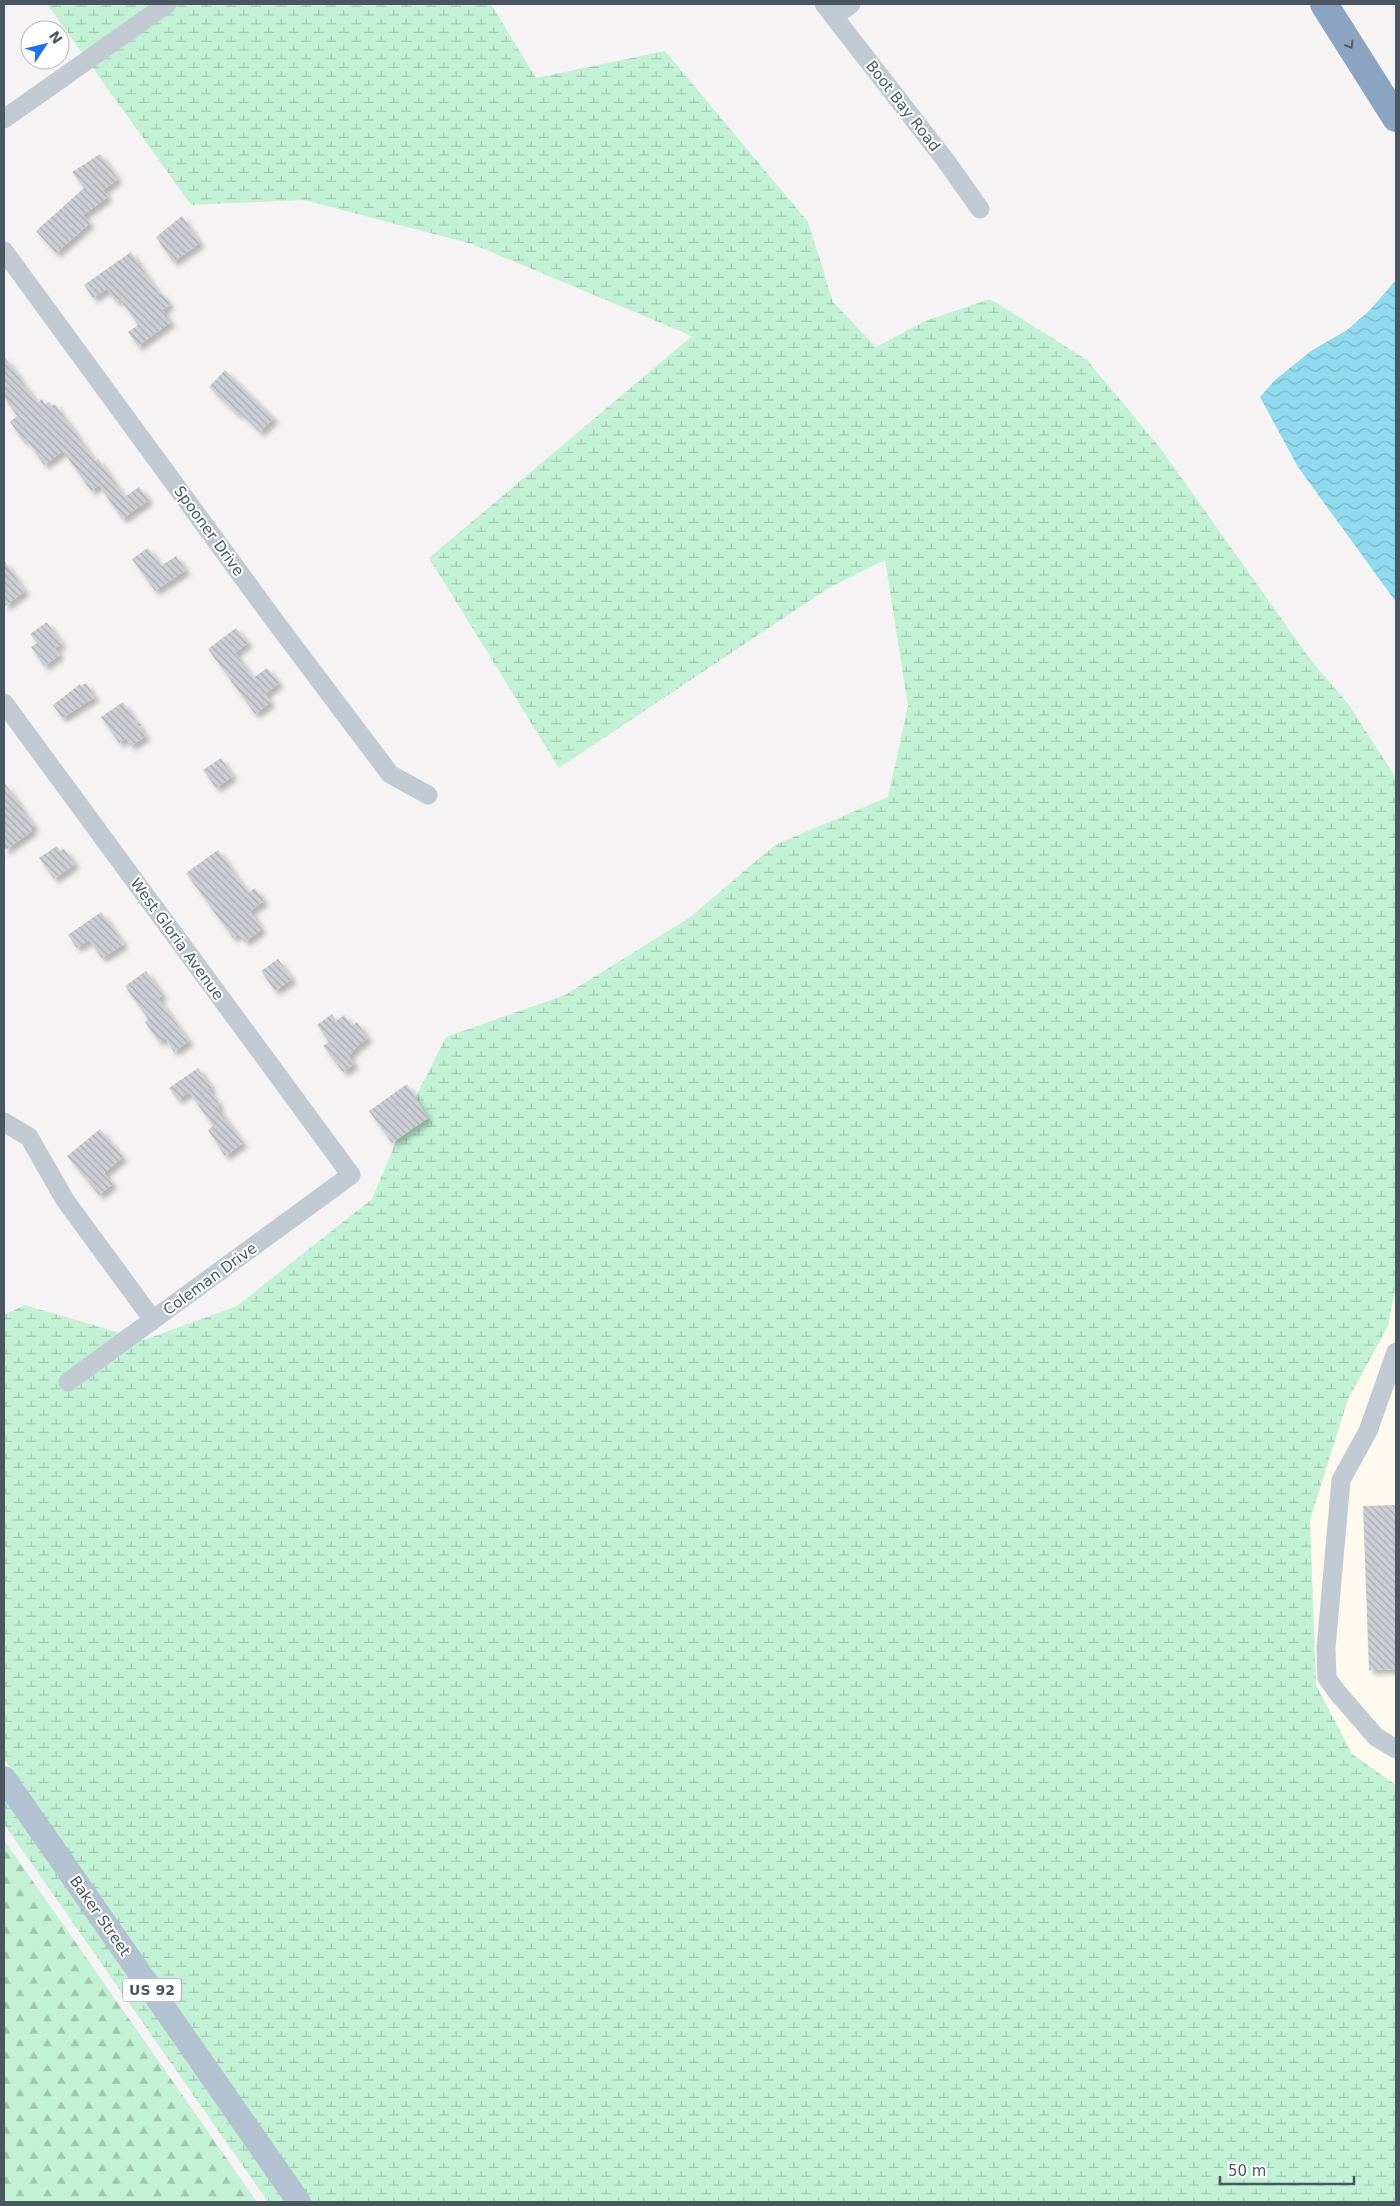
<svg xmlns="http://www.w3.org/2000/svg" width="1400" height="2206" viewBox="0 0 1400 2206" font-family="'DejaVu Sans',sans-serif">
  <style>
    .commercial { fill: #fdf9ef }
    .forest { fill: url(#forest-firs) }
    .wetland { fill: url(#wetland-marsh) }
    .water { fill: url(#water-waves) }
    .building { fill: url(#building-back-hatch); filter: url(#shadow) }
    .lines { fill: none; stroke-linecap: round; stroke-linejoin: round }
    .minor { stroke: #c1cad2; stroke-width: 19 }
    .major { stroke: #b3c2d1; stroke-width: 24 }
    .highway { stroke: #8ba5c1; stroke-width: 28 }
    .oneway { stroke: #505e6b }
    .labels { text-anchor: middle; stroke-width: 4; stroke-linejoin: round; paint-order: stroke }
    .shield { fill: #fff; stroke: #808990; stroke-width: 1 }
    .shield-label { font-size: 14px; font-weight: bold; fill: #4a5661 }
    .street-label { font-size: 15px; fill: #4a5661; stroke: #fff }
  </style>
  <defs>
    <pattern id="forest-firs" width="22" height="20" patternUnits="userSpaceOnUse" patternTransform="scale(1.25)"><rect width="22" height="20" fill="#c3f1d5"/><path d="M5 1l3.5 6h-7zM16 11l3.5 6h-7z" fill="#a0c6b0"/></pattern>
    <pattern id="wetland-marsh" width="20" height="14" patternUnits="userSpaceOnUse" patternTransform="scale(1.25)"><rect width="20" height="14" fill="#c3f1d5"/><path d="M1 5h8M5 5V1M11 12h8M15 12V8" fill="none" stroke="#a0c6b0"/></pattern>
    <pattern id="water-waves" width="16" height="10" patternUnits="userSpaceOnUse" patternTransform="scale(1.25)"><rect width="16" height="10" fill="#90daee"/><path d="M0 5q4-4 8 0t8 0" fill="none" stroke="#78b4c4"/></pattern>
    <pattern id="building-back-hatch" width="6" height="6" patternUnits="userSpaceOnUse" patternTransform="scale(1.25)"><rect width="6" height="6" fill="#cdcfd5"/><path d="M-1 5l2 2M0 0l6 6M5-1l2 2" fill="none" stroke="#a8abb0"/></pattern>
    <filter id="shadow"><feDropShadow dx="4.5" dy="4.5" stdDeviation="2.5" flood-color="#0004"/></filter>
  </defs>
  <rect width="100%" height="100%" fill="#f5f3f3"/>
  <!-- commercial -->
  <polygon class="commercial" points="1396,1285 1396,1785 1352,1754 1316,1685 1310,1520 1348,1399 1388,1326"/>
  <!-- forest -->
  <polygon class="forest" points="4,1840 257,2202 4,2202"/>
  <!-- wetland -->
  <g class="wetland">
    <polygon points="47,4 491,4 536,78 665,51 808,222 833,302 876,347 925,321 990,299 1087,360 1161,449 1310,659 1349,705 1396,778 1396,1285 1388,1326 1348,1399 1310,1520 1316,1685 1352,1754 1396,1785 1396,2202 312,2202 4,1759 4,1315 25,1305 144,1340 237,1306 372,1199 411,1106 446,1037 565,995 689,918 775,845 888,797 908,706 885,560 827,589 559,768 429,558 692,336 472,244 304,200 191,205"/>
    <polygon points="4,1795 287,2202 268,2202 4,1824"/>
  </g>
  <!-- water -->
  <polygon class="water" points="1396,280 1396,602 1298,467 1260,397 1275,380 1311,351 1347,330 1369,311"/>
  <!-- building -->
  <g class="building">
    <polygon points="100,154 118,179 103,190 108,197 83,215 90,223 56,253 36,231 84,188 72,172"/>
    <polygon points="182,216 200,243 173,262 156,237"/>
    <polygon points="131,252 159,294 162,293 170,305 162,310 171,322 138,346 128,332 138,325 120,299 116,302 107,289 93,298 84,285"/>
    <polygon points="4,356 37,403 42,399 45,404 49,402 52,406 55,404 95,461 98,459 125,497 139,487 149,500 122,519 99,485 91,491 63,451 44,465 26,439 23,441 10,422 17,416 4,397"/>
    <polygon points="225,370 274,418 260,432 239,412 237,414 209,387"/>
    <polygon points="148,548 161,566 176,556 186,570 155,591 132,559"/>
    <polygon points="4,560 25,591 4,607"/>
    <polygon points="47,622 62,644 55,648 60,655 44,666 31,647 37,643 30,634"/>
    <polygon points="236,628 248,643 235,653 253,678 267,668 279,683 265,694 271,702 255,714 208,649"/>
    <polygon points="86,683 95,697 62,718 53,705 80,684 81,686"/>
    <polygon points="123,702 137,723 141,724 140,728 146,736 131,746 126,738 119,743 101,717"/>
    <polygon points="221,758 233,776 216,788 203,770"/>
    <polygon points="4,782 34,826 31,828 32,831 4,851"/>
    <polygon points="57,846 60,851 64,849 75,864 54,879 39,858"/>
    <polygon points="218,850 248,893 255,888 264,901 250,911 262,929 245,942 239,934 233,938 186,873"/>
    <polygon points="101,912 124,944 102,958 89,940 77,948 68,935"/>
    <polygon points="278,959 292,979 275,991 261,971"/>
    <polygon points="146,971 163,995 158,998 189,1041 174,1052 165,1038 159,1042 145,1022 148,1019 125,986"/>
    <polygon points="332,1014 336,1021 344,1015 352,1026 357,1022 368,1038 356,1047 349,1056 354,1064 343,1072 323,1046 329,1042 317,1025"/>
    <polygon points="198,1068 212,1088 209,1090 220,1105 217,1107 243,1143 225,1156 208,1130 213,1126 189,1092 178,1100 169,1088"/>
    <polygon points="407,1084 428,1118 392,1143 369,1111"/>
    <polygon points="100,1129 123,1157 104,1173 113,1184 99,1195 67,1156"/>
    <polygon points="1396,1505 1396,1669 1369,1670 1363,1506"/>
  </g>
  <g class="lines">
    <!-- minor -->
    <g class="minor">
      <polyline points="824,4 946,161 980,209"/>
      <polyline points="834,17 851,4"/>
      <polyline points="4,119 167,4"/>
      <polyline points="4,251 277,624 390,774 428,795"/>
      <polyline points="4,703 351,1175 68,1382"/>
      <polyline points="4,1122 29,1137 65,1200 153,1320"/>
      <polyline points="1396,1352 1368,1431 1341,1480 1326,1648 1327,1678 1337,1692 1376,1737 1396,1749"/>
    </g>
    <!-- major -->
    <polyline class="major" points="4,1778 299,2202"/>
    <!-- highway -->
    <polyline class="highway" points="1324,4 1396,118"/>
  </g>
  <!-- one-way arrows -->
  <defs><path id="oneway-chevron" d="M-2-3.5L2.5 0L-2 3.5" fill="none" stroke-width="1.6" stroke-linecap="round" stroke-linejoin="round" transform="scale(1.25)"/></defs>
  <use class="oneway" href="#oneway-chevron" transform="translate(1350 45) rotate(58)"/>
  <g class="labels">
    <!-- shield labels -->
    <rect class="shield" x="123" y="1978.5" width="58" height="23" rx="4"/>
    <g class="shield-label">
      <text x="152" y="1995">US 92</text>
    </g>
    <!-- street labels -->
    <g class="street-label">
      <text transform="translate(903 106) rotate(52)" y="5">Boot Bay Road</text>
      <text transform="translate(209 531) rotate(54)" y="5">Spooner Drive</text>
      <text transform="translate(177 939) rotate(54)" y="5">West Gloria Avenue</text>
      <text transform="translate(210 1279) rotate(-36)" y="5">Coleman Drive</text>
      <text transform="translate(100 1916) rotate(55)" y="5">Baker Street</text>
    </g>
  </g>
  <!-- border -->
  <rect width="1400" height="2206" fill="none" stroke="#4a5661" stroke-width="10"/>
  <!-- north arrow -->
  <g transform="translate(45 45) rotate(55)"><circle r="24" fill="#ffffff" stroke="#b7bbc0"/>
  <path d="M0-4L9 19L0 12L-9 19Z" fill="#1a73e8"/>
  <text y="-8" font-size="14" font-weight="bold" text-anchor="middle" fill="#4a5661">N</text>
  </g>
  <!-- scale -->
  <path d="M1220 2176v8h134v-8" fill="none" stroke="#4a5661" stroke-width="2.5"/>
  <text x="1228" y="2176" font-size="15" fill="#4a5661" stroke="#ffffff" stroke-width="4" paint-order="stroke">50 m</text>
</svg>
